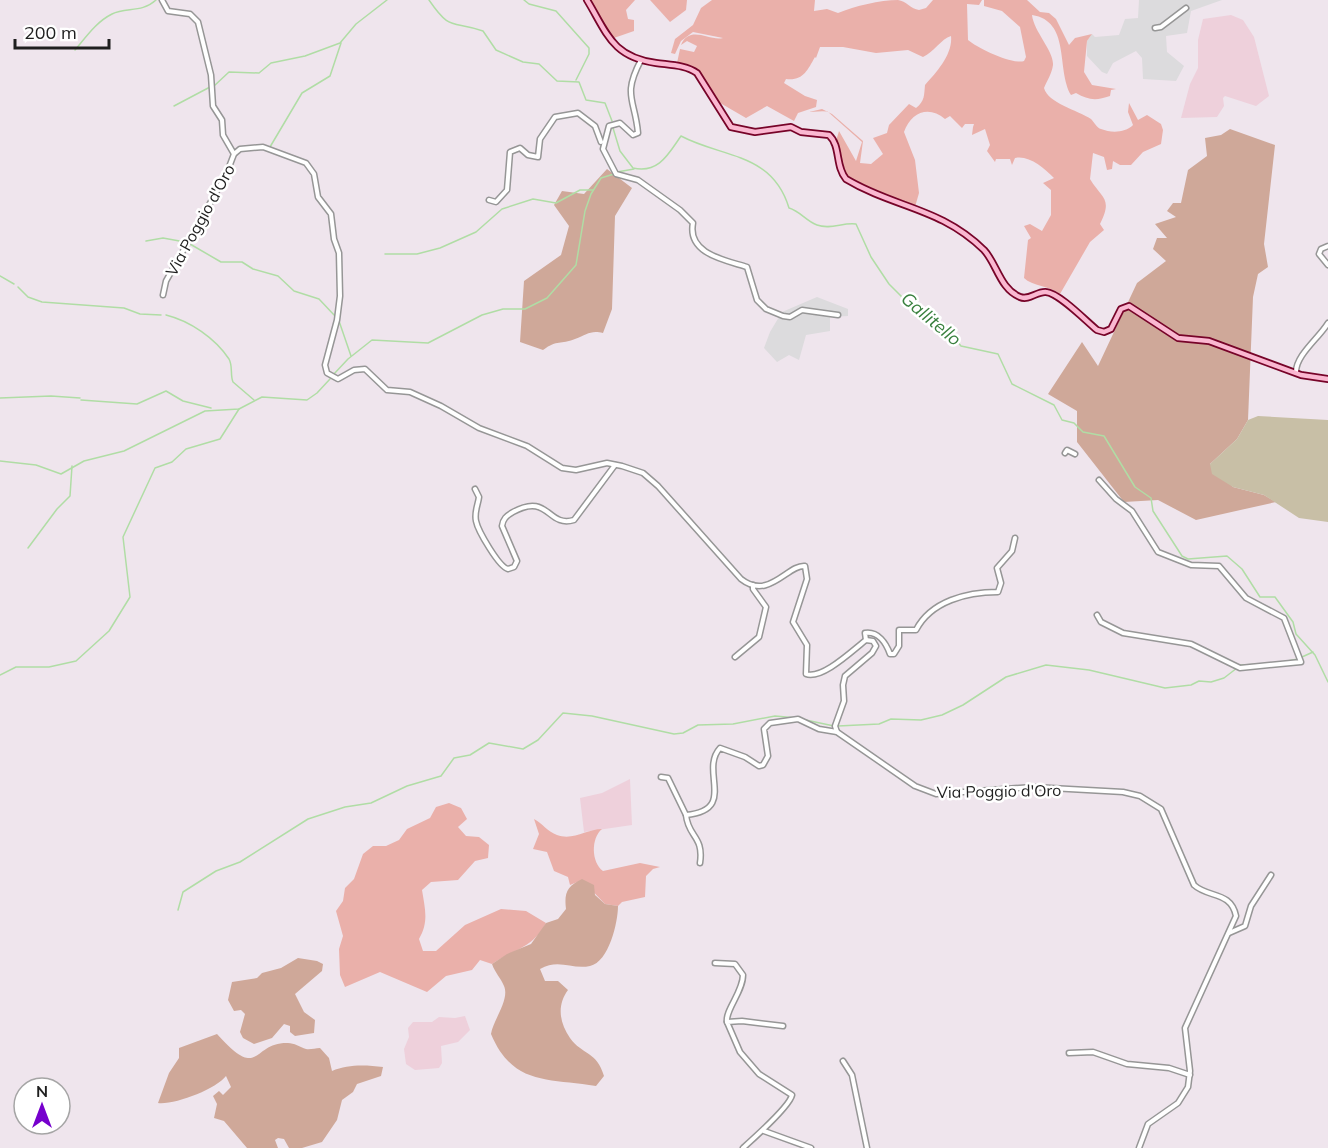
<svg xmlns="http://www.w3.org/2000/svg" width="1328" height="1148" viewBox="0 0 1328 1148" font-family="Mulish,sans-serif">
  <style>
    .residential { fill: #dcdbdd }
    .farmland { fill: #eed0db }
    .grass { fill: #eab0aa }
    .forest { fill: #cfa899 }
    .cemetery { fill: #c8bfa6 }
    .lines { fill: none; stroke-linecap: round; stroke-linejoin: round }
    .stream { stroke: #b0dda5; stroke-width: 1.5 }
    .street-casing { stroke: #969696; stroke-width: 7 }
    .secondary-casing { stroke: #770429; stroke-width: 8 }
    .street { stroke: #fff; stroke-width: 4 }
    .secondary { stroke: #fab8d1; stroke-width: 4.5 }
    .labels { text-anchor: middle; stroke-width: 5; stroke-linejoin: round; paint-order: stroke }
    .street-label { font-size: 16px; fill: #1f1f1f; stroke: #fff }
    .water-label { font-size: 18px; font-style: italic; fill: #39803e; stroke: #fff }
  </style>
  <rect width="100%" height="100%" fill="#efe5ed"/>
  <!-- residential -->
  <g class="residential">
    <polygon points="1139,0 1222,0 1191,11 1187,33 1166,36 1167,52 1184,66 1176,81 1143,79 1142,58 1136,51 1113,63 1107,74 1102,72 1087,56 1087,41 1092,34 1095,37 1119,35 1125,19 1138,18"/>
    <polygon points="817,297 848,309 848,316 830,317 830,331 806,335 799,360 789,355 777,362 764,348 770,332 782,312"/>
  </g>
  <!-- farmland -->
  <g class="farmland">
    <polygon points="1231,15 1243,20 1254,37 1269,96 1256,106 1225,96 1223,98 1224,106 1217,117 1181,118 1190,84 1198,68 1198,40 1203,19"/>
    <polygon points="630,779 632,825 584,832 580,798 602,793"/>
    <polygon points="465,1016 470,1030 458,1042 441,1046 442,1063 439,1068 415,1070 406,1064 404,1049 409,1037 408,1028 413,1022 432,1022 439,1017 455,1018"/>
  </g>
  <!-- grass -->
  <g class="grass">
    <polygon points="589,0 635,0 626,10 628,19 634,20 634,31 611,39"/>
    <polygon points="650,0 687,0 686,10 670,22"/>
    <path d="M712 0H815L814 11 827 9 838 13C855 6 880 0 898 0 906 1 911 9 919 10L926 8 933 0H982L979 5 967 4 968 40C977 48 1013 65 1024 61L1026 57 1020 27 1002 11 984 6V0H1027L1040 12 1049 13 1056 19 1069 45 1075 38 1092 34 1087 41 1084 72 1092 85 1116 89 1111 90 1110 96C1096 101 1088 100 1076 93L1071 95C1056 69 1071 21 1032 15 1034 32 1054 51 1053 65 1052 73 1047 81 1044 88 1048 103 1077 110 1091 119 1094 122 1097 128 1101 129 1111 133 1125 133 1133 125L1128 112 1129 103 1138 120 1147 115 1161 124 1163 130 1161 144 1143 152 1131 165H1120L1113 161 1112 169 1107 170 1104 157 1093 153 1090 179C1102 199 1113 198 1100 224L1104 230 1090 242 1060 294C1050 286 1032 286 1024 278L1028 240 1031 238 1024 226 1030 224 1042 231 1051 215V190L1043 183 1054 178C1044 168 1029 155 1015 158L1012 165 1010 159H996L995 162 987 151 990 145 985 129 972 135 973 127 968 126 973 127 974 124H965L962 128 950 116 945 119C929 105 911 112 904 132L915 160 919 193 915 207 847 177 836 141 839 131 856 161 862 142 827 111 809 112 822 109 832 114 863 141 860 163 871 164 883 154 873 138 887 133 889 125 909 104 916 108C925 101 924 95 925 85 937 72 953 54 951 36 941 39 934 52 923 57L908 50 876 53 843 47H820L816 58 826 68 815 57C807 71 803 81 786 79L784 83 805 96 817 100 816 107 798 113 794 121 767 106 746 118 715 100 696 70 677 63 680 49 694 52 697 46 687 41 681 45C690 24 710 42 723 38L693 32 681 41 675 54 671 53 675 39 693 25 701 8Z"/>
    <path d="M449 803 461 808 467 819 458 827 466 836 479 837 489 845 488 858 475 861 458 880 431 882 422 890C425 909 429 922 419 939L423 951H436L465 925 501 909 526 911 546 923C533 948 514 949 492 964L480 960 472 970 446 976 427 992 380 972 345 987 340 975 339 949 343 936 336 911 343 901 345 888 354 879 363 854 373 846H386L399 840 407 829 430 818 436 807Z"/>
    <path d="M534 819C542 823 548 832 557 835 573 841 587 829 602 829 591 838 591 862 603 871L640 863 660 867 653 869 646 876 645 897 622 902 618 906 605 904 582 880 570 885 568 877 554 871 547 852 533 849 539 834Z"/>
  </g>
  <!-- forest -->
  <g class="forest">
    <polygon points="1230,129 1275,145 1264,244 1268,267 1258,274 1253,297 1248,420 1237,439 1210,464 1233,487 1264,495 1276,502 1196,520 1158,500 1124,502 1077,442 1077,411 1048,394 1082,342 1098,366 1137,283 1166,261 1153,249 1157,238 1167,238 1155,224 1176,217 1167,211 1173,203 1181,203 1188,170 1207,156 1205,138 1221,135"/>
    <path d="M607 169 632 188 615 216 612 309 603 333C590 330 587 335 575 339 560 345 558 339 543 350L520 342 524 281 561 255 569 226 554 205 562 191 584 194Z"/>
    <path d="M582 879 594 885 595 895 605 904 618 906C618 922 609 962 590 966 572 970 559 958 540 969L545 981H558L568 990C557 1005 559 1022 570 1038 582 1055 597 1051 604 1076L596 1086C548 1078 513 1086 491 1034 493 1020 510 1000 504 986 501 978 495 973 492 964L507 954 531 944 546 923 558 919 566 909C564 893 567 886 582 879Z"/>
    <polygon points="298,958 317,961 323,964 322,971 295,994 304,1012 315,1020 314,1033 295,1036 290,1032 290,1026 284,1024 272,1038 254,1044 243,1038 240,1032 245,1014 241,1010 234,1011 228,1000 232,982 257,978 262,973 281,968"/>
    <path d="M217 1034C261 1083 251 1042 288 1043 294 1043 300 1047 306 1049 310 1050 315 1048 320 1048L329 1058 332 1071C348 1064 366 1065 383 1067L381 1076 357 1084 353 1092 342 1100 337 1120 322 1142 302 1148H289L284 1139 278 1138 275 1140 278 1148H247L224 1121 214 1118 217 1104 213 1096 219 1091 223 1095 231 1087 226 1076C216 1089 175 1105 158 1103L169 1073 179 1058V1048Z"/>
  </g>
  <!-- cemetery -->
  <polygon class="cemetery" points="1258,416 1328,420 1328,522 1299,518 1264,495 1233,487 1212,474 1210,464 1237,439 1248,420"/>
  <g class="lines">
    <!-- stream -->
    <g class="stream">
      <path d="M429 0C451 32 451 20 483 31L496 50 523 62 539 64 557 81 579 82 586 100 605 103 612 121"/>
      <polyline points="524,0 529,4 556,11 589,48 589,54 576,80"/>
      <path d="M75 50C86 37 96 22 112 14 126 7 142 13 156 0"/>
      <polyline points="214,86 229,72 259,73 271,63 305,56 340,43 356,24 387,0"/>
      <polyline points="174,106 210,87"/>
      <path d="M613 128 620 151 633 168C659 174 669 153 681 136 722 158 772 152 789 208 800 211 806 221 817 225 831 230 843 222 856 224L871 257 889 284 903 298 941 322 961 346 998 354 1012 384 1054 405 1062 420 1074 423 1083 432 1104 436 1135 487 1151 498 1153 511 1182 556 1188 559 1227 556 1242 569 1260 597H1275L1293 622 1296 634 1315 655 1328 682"/>
      <polyline points="270,147 302,93 330,76 341,43"/>
      <polyline points="617,172 634,169"/>
      <polyline points="146,241 163,238 185,242"/>
      <polyline points="190,244 221,262 242,262 253,269 278,276 294,291 319,299 335,316"/>
      <polyline points="385,254 417,254 440,248 476,232 502,209 533,199 556,203 580,190 593,190"/>
      <polyline points="0,276 14,284"/>
      <polyline points="18,287 28,297 42,302 124,308 140,314 161,315"/>
      <path d="M166 315C190 321 215 338 229 359 233 366 230 375 233 382L254 400"/>
      <polyline points="339,321 351,356"/>
      <polyline points="333,375 348,359 372,340 428,343 482,315 503,309 525,309 547,298 576,265 585,211 591,194 601,178 614,174"/>
      <polyline points="0,398 51,396 80,398"/>
      <polyline points="81,400 137,404 166,391 183,401 211,408"/>
      <polyline points="0,461 36,465 61,474 84,461 124,451 205,411 239,409 262,397 307,400 317,393 330,379"/>
      <polyline points="28,548 57,509 70,496 72,466"/>
      <polyline points="1302,657 1313,652"/>
      <polyline points="1277,663 1298,659"/>
      <polyline points="1241,665 1264,664"/>
      <polyline points="0,675 16,667 49,667 76,661 109,631 130,597 123,537 155,468 172,462 186,449 220,439 239,409"/>
      <polyline points="801,719 834,726"/>
      <polyline points="838,726 879,724 891,719 921,720 942,715 963,705 1006,677 1046,665 1089,670 1165,688 1191,685 1199,681 1211,682 1224,678 1237,668"/>
      <polyline points="178,910 183,892 216,871 240,862 308,819 345,807 371,803 407,786 441,776 454,758 470,755 489,743 523,749 538,740 563,713 592,716 674,734 683,733 698,725 733,724 775,716 797,718"/>
    </g>
    <!-- street casing -->
    <g class="street-casing">
      <g id="street">
        <polyline points="162,0 168,11 190,14 198,22 211,75 213,106 222,120 223,135 234,154"/>
        <polyline points="1155,28 1161,27 1186,8"/>
        <path d="M641 60C622 96 635 99 638 133L633 135 620 123 609 126 603 149 616 174 638 180 680 210 693 223C687 254 725 260 747 267L757 300 766 309 783 316 790 317 802 310 838 315"/>
        <polyline points="489,200 496,202 507,190 510,152 520,148 528,155 538,157 540,139 555,117 578,113 595,126 601,142"/>
        <polyline points="1328,246 1321,249 1319,254 1328,265"/>
        <path d="M163 295 166 281 226 175 234 154 240 149 263 147 306 163 314 174 318 197 331 214 334 239 339 253 340 296 337 320 325 365 327 373 338 379 354 370 365 369 387 390 410 392 441 406 479 428 527 446 562 468 576 470 607 463 622 466 643 473 658 486 741 579C769 601 788 564 805 566L807 579 793 622 807 645 806 674C822 680 853 650 866 640L873 641 876 646 872 653 845 676 843 685 844 701 835 726 837 732"/>
        <path d="M1296 372C1296 355 1319 338 1328 323"/>
        <polyline points="1065,453 1067,450 1075,454"/>
        <path d="M475 489 479 497C478 505 474 512 476 521 478 531 499 567 508 569L514 567 517 561 502 526C503 519 506 516 513 512 549 492 547 528 574 520L615 465"/>
        <polyline points="1097,615 1101,622 1123,633 1191,644 1240,668 1301,662 1284,618 1246,598 1219,566 1191,565 1158,552 1132,511 1116,499 1099,480"/>
        <path d="M866 640 865 633C878 631 886 643 890 654H894L899 646V630H916C931 601 967 592 998 592L1001 583 997 568 1012 551 1015 538"/>
        <polyline points="735,657 759,637 766,607 753,589 753,585"/>
        <polyline points="661,777 668,778 686,815"/>
        <path d="M700 863C704 836 688 837 686 815 738 810 699 771 720 748L745 757 759 766 763 765 768 756 764 729 770 723 798 719 819 729 837 732 915 786 936 794 1033 787 1123 792 1140 796 1161 809 1194 885C1208 898 1231 891 1236 916L1185 1028 1190 1071 1188 1087 1178 1103 1148 1124 1139 1148"/>
        <polyline points="1229,933 1245,926 1251,906 1271,875"/>
        <path d="M715 963 735 964 743 975C743 992 725 1010 727 1022"/>
        <polyline points="1069,1053 1093,1052 1127,1064 1169,1068 1190,1075"/>
        <polyline points="843,1061 852,1075 867,1148"/>
        <polyline points="764,1131 811,1148"/>
        <path d="M743 1148C753 1139 790 1106 792 1095L759 1074 740 1052 727 1022 742 1021 783 1026"/>
      </g>
    </g>
    <!-- secondary casing -->
    <g class="secondary-casing">
      <path id="secondary" d="M587 0C607 33 612 57 656 63 670 65 686 65 697 73L731 127 755 132 791 127 801 132 829 135C841 146 835 166 846 179 894 208 940 207 984 250 997 264 1000 289 1020 297 1029 301 1037 291 1046 292 1059 293 1086 321 1097 330L1104 332 1111 329 1121 309 1129 306 1178 338 1209 341 1301 375 1328 379"/>
    </g>
    <!-- street -->
    <use href="#street" class="street"/>
    <!-- secondary -->
    <use href="#secondary" class="secondary"/>
  </g>
  <g class="labels">
    <!-- street labels -->
    <g class="street-label">
      <text transform="translate(200 220) rotate(-61)" y="6">Via Poggio d'Oro</text>
      <text transform="translate(999 791) rotate(-1)" y="6">Via Poggio d'Oro</text>
    </g>
    <!-- water labels -->
    <g class="water-label">
      <text transform="translate(931 319) rotate(40)" y="6">Gallitello</text>
    </g>
  </g>
  <!-- north arrow -->
  <g transform="translate(42 1106)"><circle r="28" fill="#ffffff" stroke="#a5a5a5" stroke-width="1.5"/>
  <path d="M0-4.5L10 22L0 15L-10 22Z" fill="#7600cd"/>
  <text y="-9" font-size="16" font-weight="bold" text-anchor="middle" fill="#1f1f1f">N</text>
  </g>
  <!-- scale -->
  <path d="M15 39v9h94v-9" fill="none" stroke="#1f1f1f" stroke-width="3"/>
  <text x="24" y="39" font-size="18" fill="#1f1f1f" stroke="#ffffff" stroke-width="4.5" paint-order="stroke">200 m</text>
</svg>
